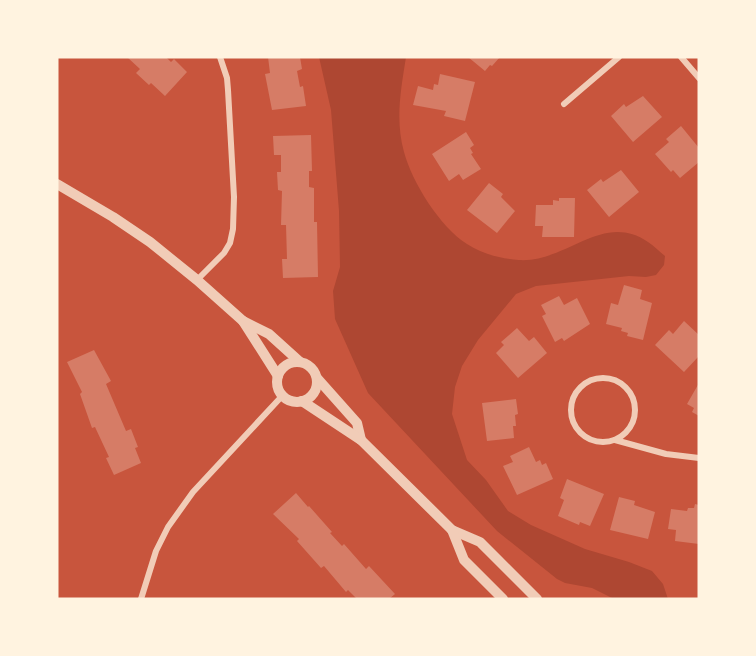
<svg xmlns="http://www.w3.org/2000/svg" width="756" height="656" viewBox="0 0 756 656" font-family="'Times New Roman',serif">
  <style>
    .green { fill: #ae4732 }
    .building { fill: #d67c66 }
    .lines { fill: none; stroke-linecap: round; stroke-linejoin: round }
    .minor { stroke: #f1ccb7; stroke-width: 6 }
    .tertiary { stroke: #f1ccb7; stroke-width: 10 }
  </style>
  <rect width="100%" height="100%" fill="#c8553d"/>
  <!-- green -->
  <path class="green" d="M319 57H406C401 89 395 120 404 152 412 182 440 227 467 244 482 254 502 259 519 260 567 263 602 211 648 242 654 246 660 252 665 256L664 265 656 275 646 277 629 276 536 286 516 294 478 340 462 366 455 387 452 414 467 460 486 480 508 511 531 525 585 549 629 562 652 571 663 584 668 599H614L592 588 565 583 557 579 497 531 368 393 335 319 333 291 340 267 339 211 331 110Z"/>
  <!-- building -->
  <g class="building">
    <polygon points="127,57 166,57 171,62 174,59 187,72 165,96 151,83 149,85 136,73 140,69"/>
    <polygon points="268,57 300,57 302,69 297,71 300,87 303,86 306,106 272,110 265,74 270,73"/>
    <polygon points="468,57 500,57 492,66 490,65 485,71"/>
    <polygon points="440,74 475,82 465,121 444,116 446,111 413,105 418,86 433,90 434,84 438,85"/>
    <polygon points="643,96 662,117 633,142 611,116 624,104 626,107"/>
    <polygon points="681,126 699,148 699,162 680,178 673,170 671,172 655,154 669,142 666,139"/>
    <polygon points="466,132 474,145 470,148 473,153 471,154 481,169 463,180 459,174 449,181 432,154"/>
    <polygon points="311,135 312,171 309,171 309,187 314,188 314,222 317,222 318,277 283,278 282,259 287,259 286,225 281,225 282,191 278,190 277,172 281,172 281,155 274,155 273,136"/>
    <polygon points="621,170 639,192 609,217 587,190 601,179 603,182"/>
    <polygon points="489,183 503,194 501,197 515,211 497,233 467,210"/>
    <polygon points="559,198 575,198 574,237 542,237 543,226 535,226 536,205 553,205 553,200 559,201"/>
    <polygon points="624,285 642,290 640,299 652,303 643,340 627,336 628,333 621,331 622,328 606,324 611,303 618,305"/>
    <polygon points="559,296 564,305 577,298 590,324 564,341 562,338 555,342 542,316 546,314 541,305"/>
    <polygon points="684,321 699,335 699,356 684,372 655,345 669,330 673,334"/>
    <polygon points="517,328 529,341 534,337 547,353 518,378 496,353 504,345 501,342"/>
    <polygon points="94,350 111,381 106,384 126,431 131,429 138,447 135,448 141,463 114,475 106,458 109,457 95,427 92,428 80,394 82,392 67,362"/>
    <polygon points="699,383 699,416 692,412 694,408 687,404"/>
    <polygon points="516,399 518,414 515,415 516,426 513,426 514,438 487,441 482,403"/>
    <polygon points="529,447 536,462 540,460 542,465 546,463 553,479 517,495 503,466 513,462 510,456"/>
    <polygon points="567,479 604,494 590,526 580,522 579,525 558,516 564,500 560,498"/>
    <polygon points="296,493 308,507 309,506 332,532 330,533 342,546 344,544 366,569 369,566 395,594 389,599 357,599 348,590 346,592 324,566 321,568 297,541 299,539 273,514"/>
    <polygon points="619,497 635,501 634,505 655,512 648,539 610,530"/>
    <polygon points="695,504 699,505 699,544 675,541 676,530 668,529 671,509 687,511 688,508 694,508"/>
  </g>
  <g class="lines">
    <!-- minor -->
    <g class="minor">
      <polyline points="681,57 699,78"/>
      <polyline points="564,104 619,57"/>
      <polyline points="197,280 224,253 230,243 233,229 234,197 228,90 227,78 220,57"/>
      <circle cx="603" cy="410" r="32"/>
      <polyline points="615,440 666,454 699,458"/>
      <polyline points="141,599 156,551 168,527 193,492 283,395"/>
    </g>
    <!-- tertiary -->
    <g class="tertiary">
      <polyline points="57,184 113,217 150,242 197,280 243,321 269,334 300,362"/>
      <polyline points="243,321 278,376"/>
      <circle cx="297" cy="382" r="20"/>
      <polyline points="317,378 357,423 361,440"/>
      <polyline points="302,401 361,440 452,530 480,542 537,599"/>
      <polyline points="452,530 464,560 503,599"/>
    </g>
  </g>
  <!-- border -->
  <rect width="756" height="656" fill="none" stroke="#fff3e0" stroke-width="117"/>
</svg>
